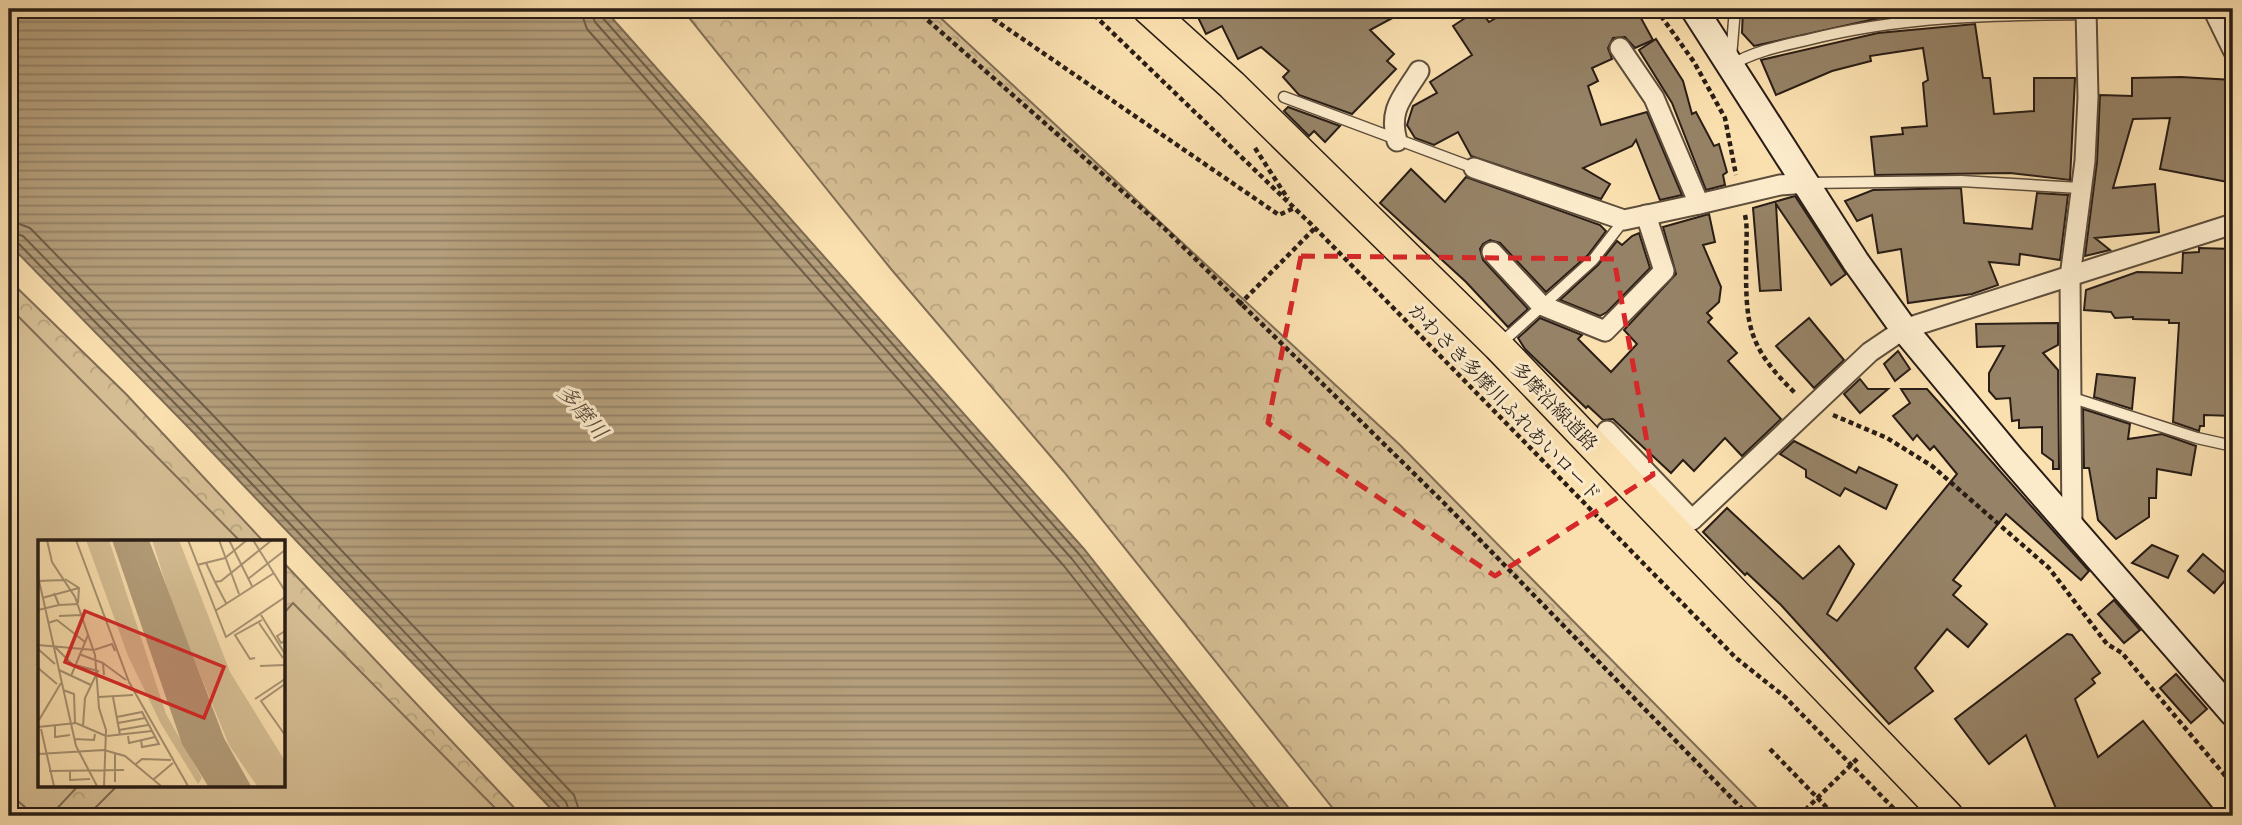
<svg xmlns="http://www.w3.org/2000/svg" width="2242" height="825" viewBox="0 0 2242 825" font-family="'IM FELL English','Noto Serif JP',serif">
  <style>
    .park { fill: url(#park-crowns); stroke: #806e56; stroke-width: 2 }
    .pitch { fill: #d7bf95; stroke: #806e56; stroke-width: 2 }
    .water { fill: url(#water-rules); stroke: #7c6a53; stroke-width: 2 }
    .lines { fill: none; stroke-linecap: round; stroke-linejoin: round }
    .shore { stroke: #6e5e48; stroke-width: 2 }
    .building { fill: #968266; stroke: #291d16; stroke-width: 2 }
    .lane-casing { stroke: #5e4e3c; stroke-width: 13 }
    .street-casing { stroke: #5e4e3c; stroke-width: 23 }
    .secondary-casing { stroke: #291d16; stroke-width: 30 }
    .primary-casing { stroke: #291d16; stroke-width: 33 }
    .path { stroke: #291d16; stroke-width: 4.5; stroke-dasharray: 5 3.5; stroke-linecap: butt }
    .lane { stroke: #fcebcb; stroke-width: 10 }
    .street { stroke: #fcebcb; stroke-width: 19 }
    .secondary { stroke: #fcebcb; stroke-width: 26 }
    .primary { stroke: #fbe0af; stroke-width: 30 }
    .marked { fill: none; stroke: #d62828; stroke-width: 5; stroke-dasharray: 14 9; stroke-linejoin: round }
    .labels { text-anchor: middle; stroke-width: 6; stroke-linejoin: round; paint-order: stroke }
    .street-label { font-size: 19px; fill: #291d16; stroke: #fcebcb }
    .water-label { font-size: 21px; font-style: italic; fill: #5a4a39; stroke: #fcebcb }
    .inset-road { fill: none; stroke: #a79272; stroke-width: 2 }
    .view { fill: #d62828; fill-opacity: 0.15; stroke: #d62828; stroke-width: 3.5 }
    .inset-edge { fill: none; stroke: #291d16; stroke-width: 3.5 }
  </style>
  <defs>
    <pattern id="park-crowns" width="20" height="18" patternUnits="userSpaceOnUse" patternTransform="scale(1.75)"><rect width="20" height="18" fill="#d7bf95"/><path d="M2 6a3 3 0 1 1 6 0M12 15a3 3 0 1 1 6 0" fill="none" stroke="#b9a480"/></pattern>
    <pattern id="water-rules" width="6" height="5" patternUnits="userSpaceOnUse" patternTransform="scale(1.75)"><rect width="6" height="5" fill="#b49e7b"/><path d="M0 2.5h6" fill="none" stroke="#928064"/></pattern>
  </defs>
  <rect width="100%" height="100%" fill="#fbe0af"/>
  <filter id="stains"><feTurbulence type="fractalNoise" baseFrequency=".00286" numOctaves="4"/><feColorMatrix values="0 0 0 0 .2 0 0 0 0 .09 0 0 0 0 .02 0 0 0 .5 -.17"/></filter>
  <radialGradient id="worn" r=".72"><stop offset=".6" stop-color="#630" stop-opacity="0"/><stop offset="1" stop-color="#630" stop-opacity=".3"/></radialGradient>
  <!-- park -->
  <g class="park">
    <polygon points="682,9 931,9 1400,445 1765,816 1339,816 1064,472 891,269"/>
    <polygon points="9,280 126,394 263,541 40,542 40,785 284,785 284,563 522,816 9,816"/>
  </g>
  <!-- pitch -->
  <g class="pitch">
    <polygon points="9,307 240,541 40,542 40,785 79,785 50,816 35,816 9,793"/>
    <polygon points="293,603 503,816 87,816 118,785 284,785 284,613"/>
  </g>
  <!-- water -->
  <polygon class="water" points="9,9 604,9 1084,549 1295,816 558,816 189,428 9,244"/>
  <g class="lines">
    <!-- shore -->
    <g class="shore">
      <polyline points="580,9 587,29 1064,566 1262,816"/>
      <polyline points="590,9 595,22 1072,559 1275,816"/>
      <polyline points="599,9 601,16 1079,554 1286,816"/>
      <polyline points="9,220 30,228 208,410 574,795 581,816"/>
      <polyline points="9,231 23,236 200,417 566,802 571,816"/>
      <polyline points="9,240 17,242 194,423 560,808 562,816"/>
    </g>
  </g>
  <!-- building -->
  <g class="building">
    <polygon points="1194,9 1409,9 1370,30 1394,54 1387,61 1396,69 1352,114 1299,95 1283,77 1289,71 1261,47 1238,59 1222,26 1206,34"/>
    <polygon points="1479,9 1489,22 1511,9 1636,9 1653,40 1635,48 1625,37 1613,38 1608,48 1612,59 1592,68 1598,81 1588,86 1601,125 1647,112 1682,195 1660,200 1636,140 1632,146 1583,168 1610,184 1601,199 1471,156 1458,132 1434,145 1415,138 1407,125 1413,106 1437,93 1430,82 1472,55 1453,26"/>
    <polygon points="1743,9 1972,9 1875,19 1754,46 1742,33"/>
    <polygon points="1975,24 1983,78 1990,78 1994,114 2034,111 2034,78 2075,78 2070,180 2010,173 1875,175 1871,137 1903,134 1902,128 1927,126 1923,83 1928,80 1923,48 1870,56 1871,61 1832,71 1776,95 1761,60 1878,33"/>
    <polygon points="1656,39 1683,81 1692,114 1696,112 1714,146 1719,144 1727,172 1723,175 1725,185 1706,190 1672,103 1639,50"/>
    <polygon points="2181,77 2233,80 2233,183 2160,169 2170,118 2133,119 2113,188 2155,184 2159,232 2095,238 2110,250 2085,256 2097,162 2100,95 2132,96 2132,78"/>
    <polygon points="1288,107 1340,126 1325,142 1314,131 1309,136 1284,111"/>
    <polygon points="1411,169 1445,202 1466,177 1600,225 1606,231 1588,255 1546,292 1500,243 1490,240 1483,244 1480,249 1483,260 1528,309 1508,327 1466,282 1380,203"/>
    <polygon points="1961,188 1964,223 2032,229 2037,193 2068,195 2060,260 2020,254 2019,265 1989,262 1998,285 1972,294 1908,303 1901,249 1878,253 1872,215 1857,221 1845,201 1873,190"/>
    <polygon points="1795,196 1846,274 1831,285 1776,204 1781,290 1760,291 1753,208"/>
    <polygon points="1709,214 1715,242 1703,245 1721,287 1719,302 1707,313 1712,318 1708,322 1737,353 1728,361 1781,419 1742,456 1725,438 1694,471 1683,460 1671,473 1613,419 1603,420 1588,406 1586,408 1525,349 1518,338 1540,318 1582,335 1578,339 1611,372 1637,344 1624,330 1676,274 1663,227"/>
    <polygon points="1639,233 1650,268 1607,312 1600,316 1560,300 1598,265 1617,241 1622,245 1632,236"/>
    <polygon points="2199,248 2233,249 2233,416 2204,415 2204,426 2200,426 2199,431 2173,422 2179,323 2169,323 2169,320 2133,319 2133,317 2115,318 2111,312 2084,310 2086,290 2137,272 2182,273 2183,253 2199,252"/>
    <polygon points="1809,318 1844,360 1814,388 1776,346"/>
    <polygon points="2058,323 2058,345 2043,353 2058,370 2059,469 2053,469 2053,461 2042,453 2042,427 2019,428 2019,420 2012,421 2010,398 1996,399 1989,391 1989,373 2004,346 1977,347 1976,324"/>
    <polygon points="1898,351 1910,369 1895,381 1884,364"/>
    <polygon points="2097,374 2135,378 2132,409 2094,397"/>
    <polygon points="1860,379 1868,389 1888,389 1860,413 1844,394"/>
    <polygon points="1901,389 1927,389 2089,571 2081,580 2006,514 1953,580 1961,586 1953,595 1987,624 1968,647 1947,629 1915,668 1933,691 1889,724 1781,605 1747,573 1745,575 1703,532 1727,508 1803,579 1839,546 1854,564 1827,614 1837,621 1957,474 1934,446 1930,450 1917,435 1913,440 1893,416 1910,403"/>
    <polygon points="2083,409 2130,424 2128,439 2162,434 2196,446 2191,475 2157,469 2156,498 2149,498 2149,517 2116,539 2098,520 2089,468 2084,468"/>
    <polygon points="1794,441 1856,473 1859,467 1897,485 1886,509 1845,488 1840,496 1806,477 1806,470 1780,454"/>
    <polygon points="2152,545 2178,556 2168,578 2132,563"/>
    <polygon points="2203,554 2229,576 2214,593 2188,571"/>
    <polygon points="2114,600 2140,630 2124,643 2098,614"/>
    <polygon points="2067,634 2072,635 2100,673 2092,679 2095,683 2075,699 2098,757 2143,721 2219,816 2059,816 2026,735 1989,764 1955,719"/>
    <polygon points="2176,674 2207,709 2191,723 2160,688"/>
  </g>
  <g class="lines">
    <!-- lane casing -->
    <g class="lane-casing">
      <g id="lane">
        <polyline points="1731,57 1735,9"/>
        <path d="M1731 65C1755 51 1781 46 1807 40 1901 16 1990 15 2086 14"/>
        <polyline points="1284,97 1474,168"/>
        <polyline points="1808,183 1961,181 2080,188"/>
        <polyline points="1501,343 1593,260 1624,220"/>
        <polyline points="2073,398 2197,438 2233,446"/>
      </g>
    </g>
    <!-- street casing -->
    <g class="street-casing">
      <g id="street">
        <polyline points="2213,9 2233,50"/>
        <path d="M1397 141C1388 109 1403 97 1419 71"/>
        <polyline points="1474,168 1624,220 1699,204 1654,98 1620,48"/>
        <polyline points="1699,204 1780,185 1807,183"/>
        <polyline points="1492,252 1541,305 1605,331 1664,271 1646,215"/>
        <polyline points="1607,431 1692,520 1870,352 1904,329 2233,224"/>
        <polyline points="2072,528 2070,277 2085,161 2088,97 2086,9"/>
      </g>
    </g>
    <!-- secondary casing -->
    <g class="secondary-casing">
      <polyline id="secondary" points="1694,9 1856,262 1904,329 2011,458 2233,713"/>
    </g>
    <!-- primary casing -->
    <g class="primary-casing">
      <polyline id="primary" points="1148,9 1232,85 1498,346 1948,816"/>
    </g>
    <!-- path -->
    <g class="path">
      <polyline points="915,9 1164,228 1443,502 1749,816"/>
      <polyline points="979,9 1279,215 1294,208 1293,206"/>
      <polyline points="1088,9 1315,228 1736,658 1785,697 1901,816"/>
      <polyline points="1656,9 1694,62 1725,118 1736,175"/>
      <polyline points="1255,148 1288,199"/>
      <path d="M1745 215C1748 228 1746 244 1746 258 1746 324 1746 345 1795 393"/>
      <polyline points="1239,305 1315,228"/>
      <polyline points="1833,415 1887,438 1932,466 2049,568 2107,644 2122,653 2233,785"/>
      <polyline points="1770,749 1835,816"/>
      <polyline points="1799,816 1858,758"/>
    </g>
    <!-- lane -->
    <use href="#lane" class="lane"/>
    <!-- street -->
    <use href="#street" class="street"/>
    <!-- secondary -->
    <use href="#secondary" class="secondary"/>
    <!-- primary -->
    <use href="#primary" class="primary"/>
  </g>
  <!-- marked area -->
  <path class="marked" d="M1301 256 1614 259 1653 475 1495 576 1268 423Z"/>
  <g class="labels">
    <!-- street labels -->
    <g class="street-label">
      <text transform="translate(1505 402) rotate(46)" y="7">かわさき多摩川ふれあいロード</text>
      <text transform="translate(1555 406) rotate(46)" y="7">多摩沿線道路</text>
    </g>
    <!-- water labels -->
    <g class="water-label">
      <text transform="translate(582 412) rotate(49)" y="7">多摩川</text>
    </g>
  </g>
  <!-- overview -->
  <g transform="translate(38 540)">
    <rect width="247" height="247" fill="#fbe0af"/>
    <path d="M48 0H71L128 174 164 238 160 244 123 184 90 116ZM114 0H141L192 132 247 221V246H219L191 205 136 70Z" fill="#d7bf95"/>
    <path d="M118 0H135L142 21 127 26ZM144 31 153 59 138 64 127 38ZM154 62 165 87 146 95 136 69ZM165 88 184 124 163 133 147 96ZM184 126 203 166 181 179 163 136ZM208 168 239 215 223 226 231 224 242 239 232 246H221L214 238 222 230 213 237 202 220 213 212 205 201 196 202 187 192 186 182Z" fill="#d7bf95"/>
    <path d="M74 0H111L186 198 213 246H170L144 204Z" fill="#b49e7b"/>
    <path class="inset-road" d="M9 0 14 22 37 57 57 115 61 168 68 190 66 246M38 0 91 142 150 246M150 0 188 97 247 57M181 0 201 54M191 0 214 46M215 0 247 51M168 23 177 42 183 41 234 0M159 25 187 18 209 0M0 36 38 206 59 246M27 39 41 48 40 63M210 39 247 10M0 41 26 40M177 42 188 63M16 53 21 65 40 64M4 58 41 48M0 70 21 65M177 71 236 33M223 75 247 114M21 76 44 75M10 83 19 80 47 102M221 83 245 118M247 91 239 96 243 103 247 101M0 105 56 110 74 104 77 111M17 107 36 126M0 109 17 124M41 114 65 123M217 118 212 119 197 95 224 80M37 125 60 131 47 158 45 186M222 126 247 125M0 128 19 144M21 130 53 145M66 135 65 123 88 140M33 136 50 95M247 144 223 161 247 195M25 150 36 154 37 183M61 157 95 155M75 157 82 195M217 159 247 139M79 177 104 172 121 204 104 207 103 200M1 180 23 143M80 183 107 178M17 186V197L32 195M0 187 38 183 68 196M3 189 16 246M81 190 110 185M69 196 114 191M90 196 91 203 117 197M36 199 56 200 57 194M77 213V242M0 214 66 210 87 216 123 246M98 224 104 219 133 220M32 230V240L52 239M11 231 86 230M116 239 135 223"/>
    <path class="view" d="M47 71 186 127 166 178 27 122Z"/>
    <rect width="247" height="247" class="inset-edge"/>
  </g>
  <!-- margin -->
  <rect width="2242" height="825" fill="none" stroke="#fbe0af" stroke-width="35"/>
  <rect x="10" y="10" width="2221" height="804" fill="none" stroke="#291d16" stroke-width="3.5"/>
  <rect x="18" y="18" width="2207" height="790" fill="none" stroke="#291d16" stroke-width="2"/>
  <rect width="100%" height="100%" filter="url(#stains)"/>
  <rect width="100%" height="100%" fill="url(#worn)"/>
</svg>
